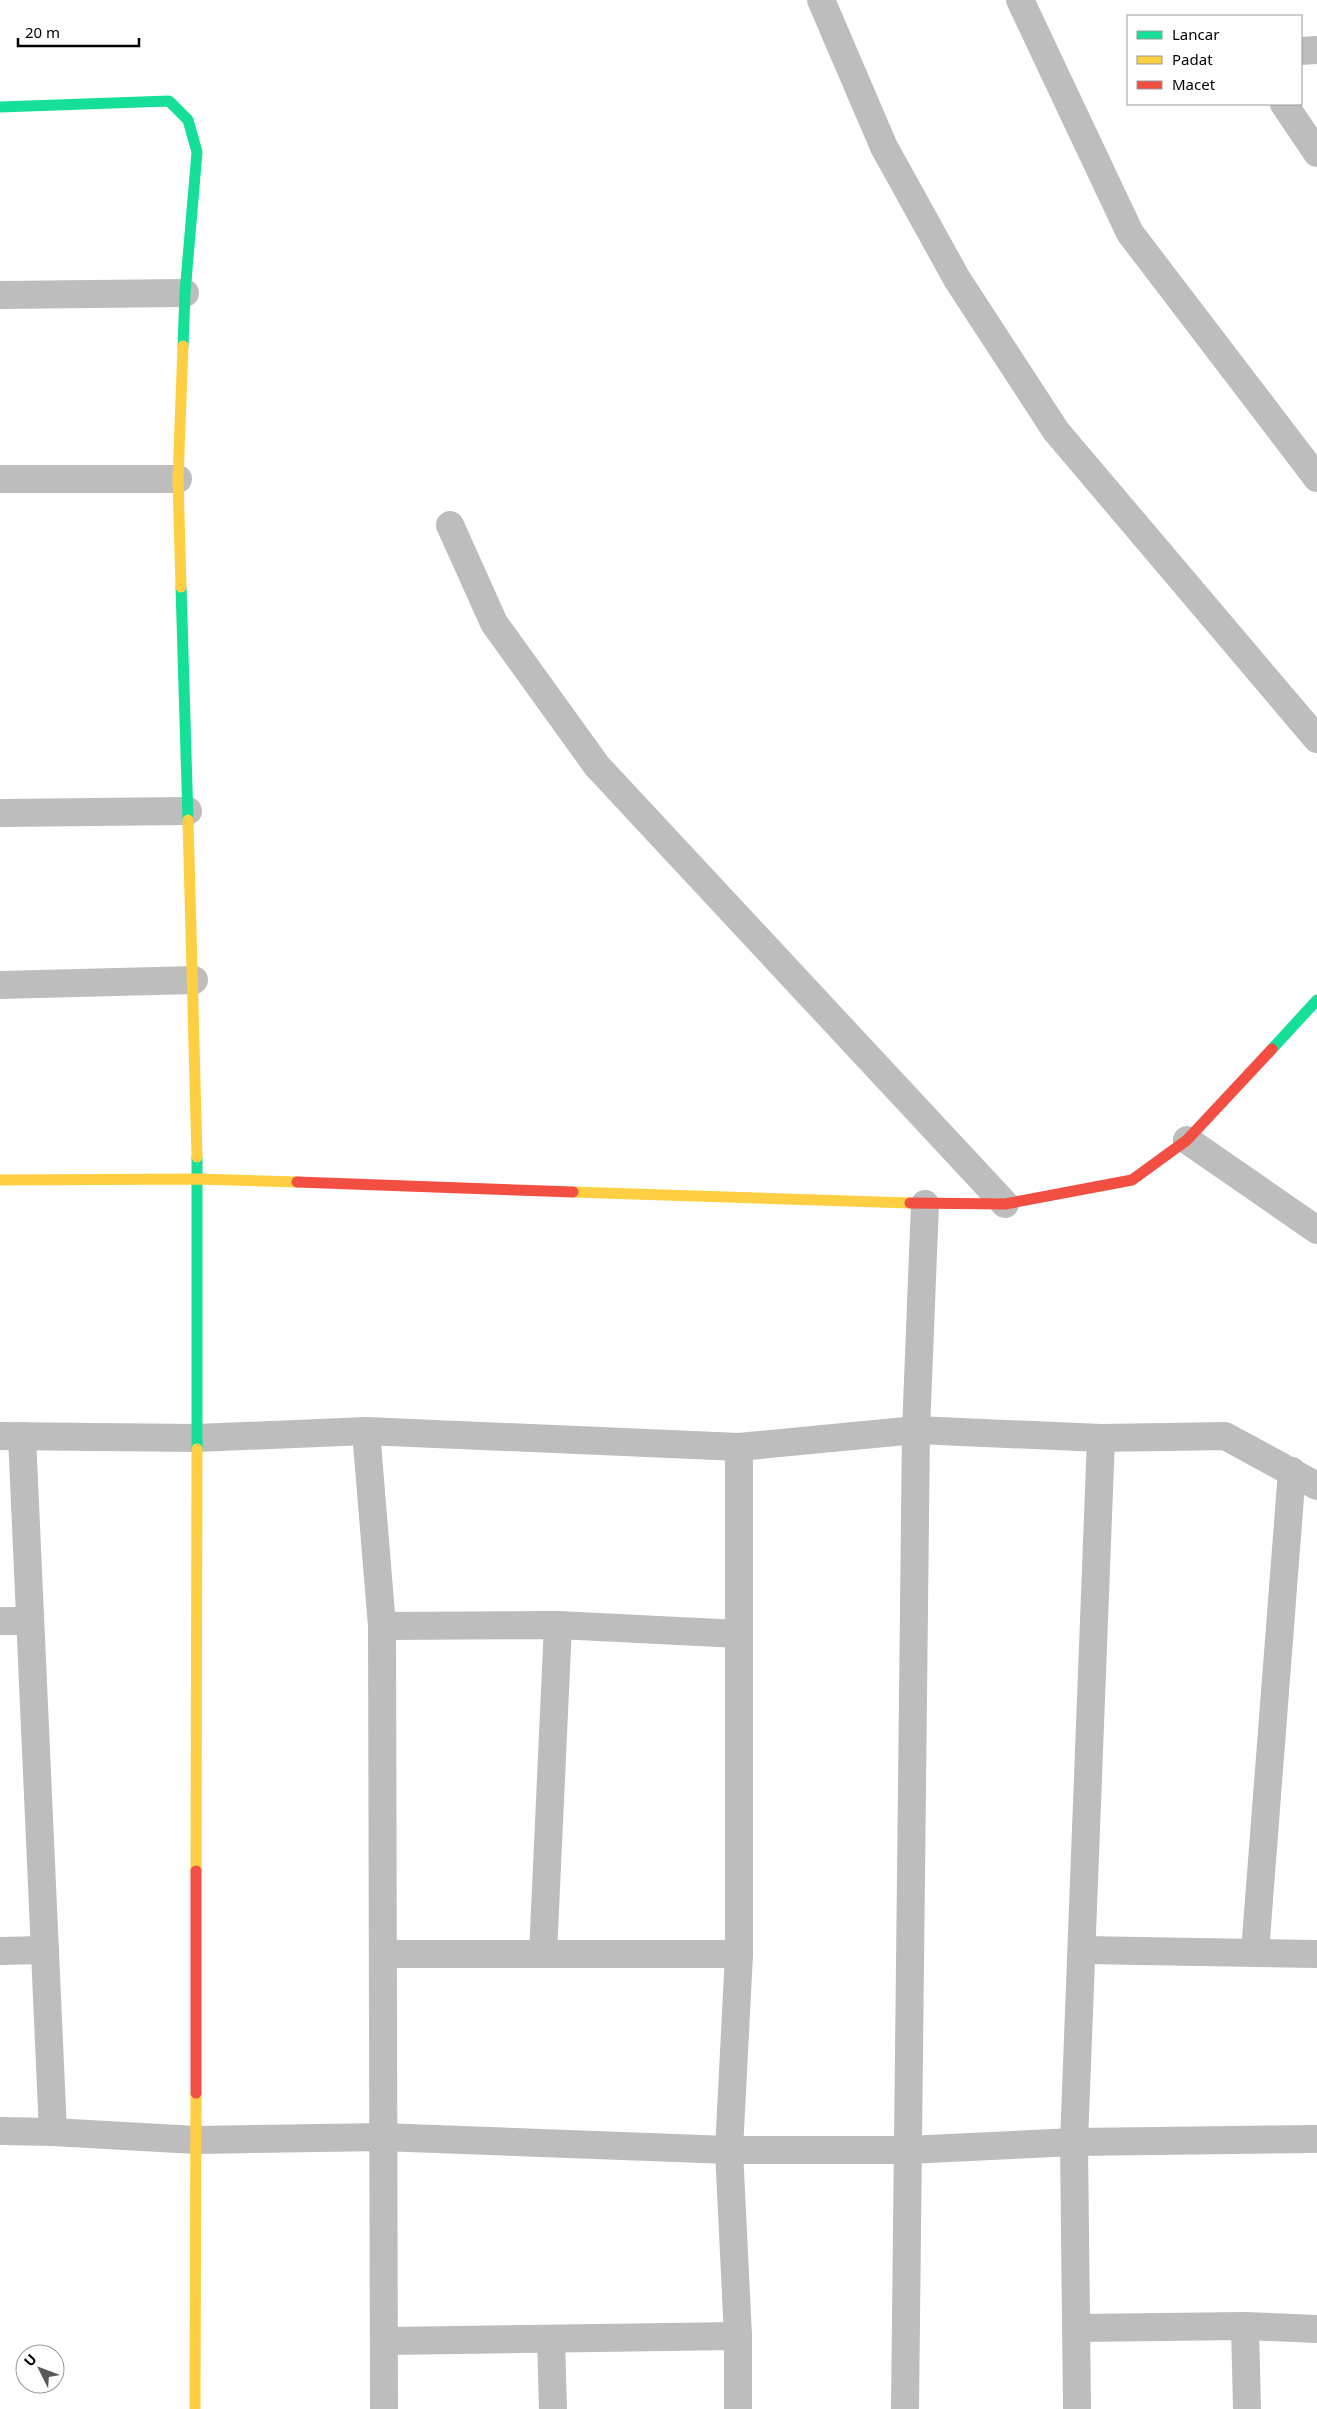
<svg xmlns="http://www.w3.org/2000/svg" width="1317" height="2409" viewBox="0 0 1317 2409" font-family="'Noto Sans',sans-serif">
  <style>
    .lines { fill: none; stroke-linecap: round; stroke-linejoin: round }
    .street { stroke: #bdbdbd; stroke-width: 28 }
    .fast { stroke: #16e098; stroke-width: 11 }
    .slow { stroke: #ffcf43; stroke-width: 11 }
    .jam { stroke: #f24e42; stroke-width: 11 }
  </style>
  <rect width="100%" height="100%" fill="#fff"/>
  <g class="lines">
    <!-- street -->
    <g class="street">
      <polyline points="821,0 884,147 957,279 1056,431 1317,739"/>
      <polyline points="1020,0 1130,233 1317,478"/>
      <polyline points="1301,51 1317,50"/>
      <polyline points="1284,104 1317,153"/>
      <polyline points="0,295 185,293"/>
      <polyline points="0,479 178,479"/>
      <polyline points="450,525 494,623 597,766 1005,1204"/>
      <polyline points="0,813 188,811"/>
      <polyline points="0,985 194,980"/>
      <polyline points="1187,1140 1317,1230"/>
      <polyline points="366,1431 382,1626 384,2409"/>
      <polyline points="0,1436 197,1438 366,1431 739,1447 916,1430 1101,1438 1225,1436 1317,1486"/>
      <polyline points="22,1436 53,2132"/>
      <polyline points="0,1621 30,1621"/>
      <polyline points="382,1626 558,1625 739,1634"/>
      <polyline points="1082,1950 1317,1954"/>
      <polyline points="0,1951 45,1950"/>
      <polyline points="1255,1952 1292,1471"/>
      <polyline points="383,1954 739,1954"/>
      <polyline points="543,1954 558,1625"/>
      <polyline points="0,2131 53,2132 196,2140 382,2137 729,2150 907,2150 1074,2142 1317,2139"/>
      <polyline points="1245,2326 1247,2409"/>
      <polyline points="1077,2328 1245,2326 1317,2329"/>
      <polyline points="551,2339 553,2409"/>
      <polyline points="384,2341 738,2336"/>
      <polyline points="738,2409 738,2336 729,2150 739,1954 739,1447"/>
      <polyline points="905,2409 916,1430 925,1204"/>
      <polyline points="1077,2409 1074,2142 1101,1438"/>
    </g>
    <!-- fast -->
    <g class="fast">
      <polyline points="0,107 169,101 188,120 197,152 185,293 183,346"/>
      <polyline points="181,587 188,820"/>
      <polyline points="1272,1049 1317,1000"/>
      <polyline points="197,1449 197,1157"/>
    </g>
    <!-- slow -->
    <g class="slow">
      <polyline points="181,587 178,479 183,346"/>
      <polyline points="188,820 197,1157"/>
      <polyline points="0,1180 198,1179 297,1182"/>
      <polyline points="573,1192 910,1203"/>
      <polyline points="196,1871 197,1449"/>
      <polyline points="195,2409 196,2093"/>
    </g>
    <!-- jam -->
    <g class="jam">
      <polyline points="297,1182 573,1192"/>
      <polyline points="910,1203 1005,1204 1132,1180 1187,1140 1272,1049"/>
      <polyline points="196,2093 196,1871"/>
    </g>
  </g>
  <!-- legend -->
  <rect x="1127" y="15" width="175" height="90" fill="#ffffff" stroke="#999999"/>
  <rect x="1137" y="31" width="25" height="8" fill="#16e098" stroke="#999999"/>
  <text x="1172" y="40" font-size="15" fill="#000000">Lancar</text>
  <rect x="1137" y="56" width="25" height="8" fill="#ffcf43" stroke="#999999"/>
  <text x="1172" y="65" font-size="15" fill="#000000">Padat</text>
  <rect x="1137" y="81" width="25" height="8" fill="#f24e42" stroke="#999999"/>
  <text x="1172" y="90" font-size="15" fill="#000000">Macet</text>
  <!-- north arrow -->
  <g transform="translate(40 2369) rotate(312)"><circle r="24" fill="#ffffff" stroke="#999999"/>
  <path d="M0-4L9 19L0 12L-9 19Z" fill="#595959"/>
  <text y="-8" font-size="14" font-weight="bold" text-anchor="middle" fill="#000000">U</text>
  </g>
  <!-- scale -->
  <path d="M18 38v8h121v-8" fill="none" stroke="#000000" stroke-width="2.5"/>
  <text x="25" y="38" font-size="15" fill="#000000" stroke="#ffffff" stroke-width="4" paint-order="stroke">20 m</text>
</svg>
